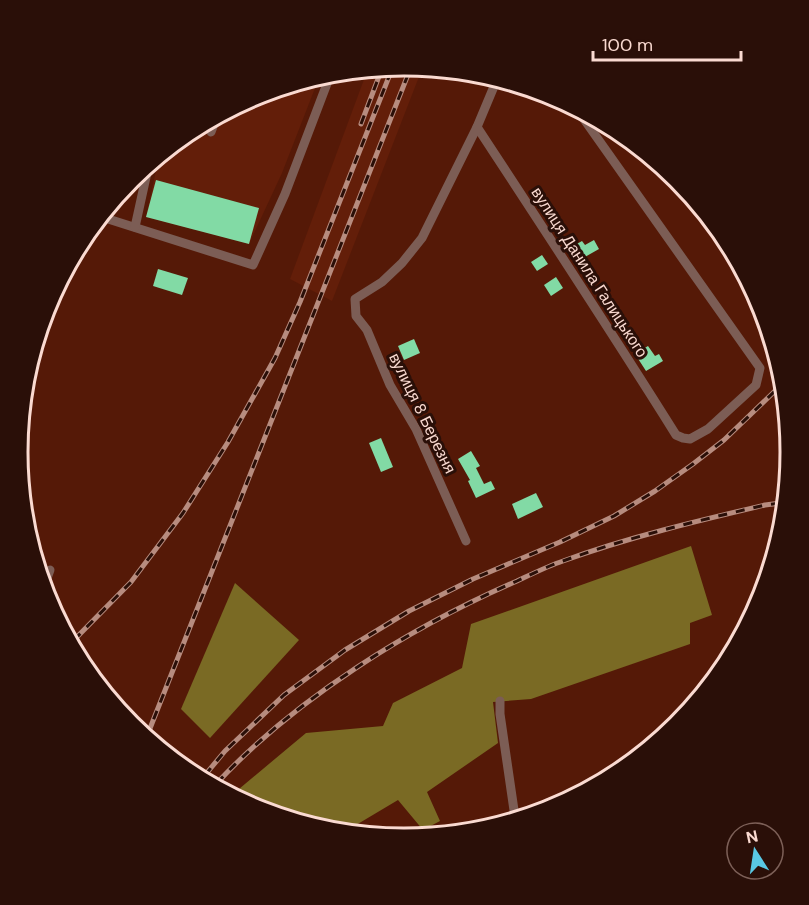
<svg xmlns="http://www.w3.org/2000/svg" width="809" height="905" viewBox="0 0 809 905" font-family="'DM Sans',sans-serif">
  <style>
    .built { fill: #631e09 }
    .forest { fill: #7a6a24 }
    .building { fill: #82daa5 }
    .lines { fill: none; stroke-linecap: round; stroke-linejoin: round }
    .minor { stroke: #7c5d55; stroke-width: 9 }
    .rail-casing { stroke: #b78c7f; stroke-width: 5 }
    .rail { stroke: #2a0f08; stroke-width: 3; stroke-dasharray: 9; stroke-linecap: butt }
    .labels { text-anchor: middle; stroke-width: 6; stroke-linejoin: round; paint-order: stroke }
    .street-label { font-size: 16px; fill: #fadad1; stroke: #2a0f08 }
    .rim { fill: none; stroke: #fadad1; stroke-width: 3 }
  </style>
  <rect width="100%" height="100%" fill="#551907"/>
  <!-- built -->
  <g class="built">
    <polygon points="405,66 422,69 332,301 290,279 366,74"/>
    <polygon points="317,83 282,173 249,244 146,217 158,161 257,95"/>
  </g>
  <!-- forest -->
  <g class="forest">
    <polygon points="691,546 712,615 690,623 690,644 531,699 493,702 498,743 427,792 440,821 423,830 398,800 351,828 256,809 233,794 306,733 383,726 393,703 462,668 471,624"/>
    <polygon points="235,583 299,640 210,738 181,709"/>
  </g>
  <!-- building -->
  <g class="building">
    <polygon points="156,180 259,208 249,244 146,217"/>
    <polygon points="594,240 599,249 576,262 568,249 582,241 585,245"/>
    <polygon points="542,255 548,264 537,271 531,262"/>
    <polygon points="158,269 188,278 182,295 153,286"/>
    <polygon points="556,277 563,288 551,296 544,285"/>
    <polygon points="414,339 420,353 404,360 398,346"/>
    <polygon points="648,346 655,356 659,354 663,361 646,371 635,354"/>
    <polygon points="381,438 393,467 381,472 369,443"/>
    <polygon points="471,451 480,466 476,468 484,484 491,481 495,489 476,498 468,481 470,480 458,459"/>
    <polygon points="536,493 543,507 518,519 512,504"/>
  </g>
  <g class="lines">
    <!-- minor -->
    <g class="minor">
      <path d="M477 127C544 229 611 331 676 435L683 438 690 439 708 429 756 385 760 368 581 115"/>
      <polyline points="211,132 214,124"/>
      <polyline points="105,218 253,265 285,194 328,81"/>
      <polyline points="135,227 148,168"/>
      <polyline points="466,541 416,429 390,385 367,330 356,316 355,299 382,282 402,263 422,238 477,127 495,84"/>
      <polyline points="44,581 46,581 50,570"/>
      <polyline points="500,701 500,714 515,817"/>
    </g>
    <!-- rail casing -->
    <g class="rail-casing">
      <g id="rail">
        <polyline points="361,124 381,71"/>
        <polyline points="748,621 765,582"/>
        <polyline points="74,640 131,582 183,513 228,442 275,358 300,302 392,69"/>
        <polyline points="147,736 411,67"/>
        <polyline points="205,775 225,751 284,695 345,650 409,611 473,579 560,542 614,516 655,491 693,464 724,440 778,388"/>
        <path d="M217 783C296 698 411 627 517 581 532 574 548 566 563 561 629 537 697 521 765 505L781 503"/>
      </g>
    </g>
    <!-- rail -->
    <use href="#rail" class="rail"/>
  </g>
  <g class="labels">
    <!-- street labels -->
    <g class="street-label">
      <text transform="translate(590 272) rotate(57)" y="6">вулиця Данила Галицького</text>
      <text transform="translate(423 413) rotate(64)" y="6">вулиця 8 Березня</text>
    </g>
  </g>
  <!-- crop -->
  <path d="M0 0H809V905H0ZM28 452a376 376 0 1 1 752 0a376 376 0 1 1-752 0Z" fill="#2a0f08" fill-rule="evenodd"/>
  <path class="rim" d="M28 452a376 376 0 1 1 752 0a376 376 0 1 1-752 0Z"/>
  <!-- north arrow -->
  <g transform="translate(755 851) rotate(348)"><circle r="28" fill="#2a0f08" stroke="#7d6058" stroke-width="1.5"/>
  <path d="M0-4.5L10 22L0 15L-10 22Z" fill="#59c8e4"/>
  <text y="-9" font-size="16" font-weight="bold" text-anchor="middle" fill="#fadad1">N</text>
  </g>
  <!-- scale -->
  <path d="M593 51v9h148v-9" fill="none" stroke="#fadad1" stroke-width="3"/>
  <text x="602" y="51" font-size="18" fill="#fadad1" stroke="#2a0f08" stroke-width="4.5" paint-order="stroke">100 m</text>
</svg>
